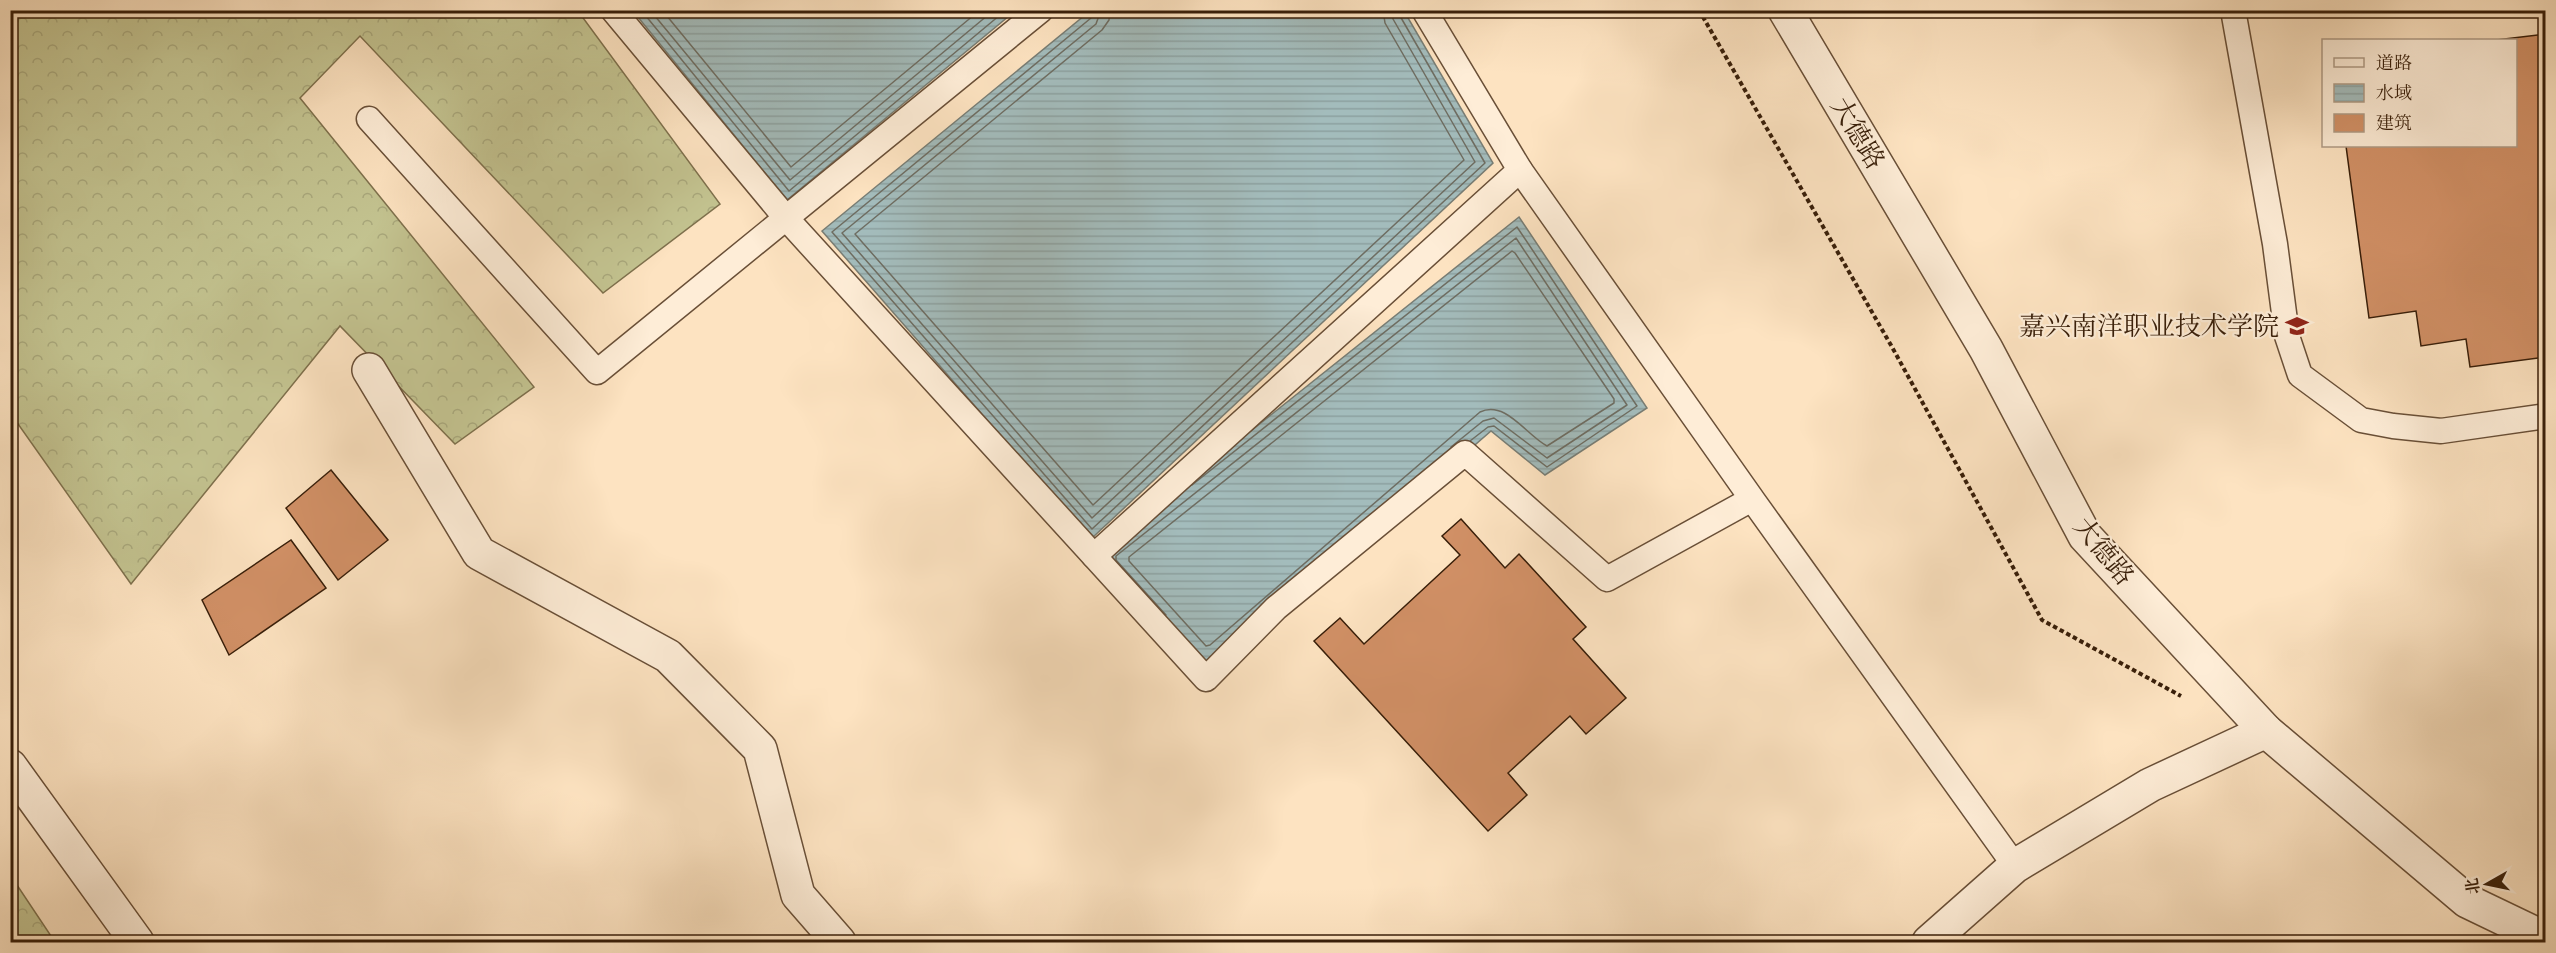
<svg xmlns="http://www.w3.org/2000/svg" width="2556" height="953" viewBox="0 0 2556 953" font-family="'IM FELL Double Pica','Noto Serif SC',serif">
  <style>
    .forest { fill: url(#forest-crowns); stroke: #7e704c; stroke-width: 1.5 }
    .water { fill: url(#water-rules); stroke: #787d74; stroke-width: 1.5 }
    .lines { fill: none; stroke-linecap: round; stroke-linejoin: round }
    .shore { stroke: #6e6d62; stroke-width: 1.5 }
    .building { fill: #d19066; stroke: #381e09; stroke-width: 1.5 }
    .service-casing { stroke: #694f37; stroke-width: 27 }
    .minor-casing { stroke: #694f37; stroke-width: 36 }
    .path { stroke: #381e09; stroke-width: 4; stroke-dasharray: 4.5 3; stroke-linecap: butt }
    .service { stroke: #feedd7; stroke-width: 24 }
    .minor { stroke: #feedd7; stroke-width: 33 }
    .labels { text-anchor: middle; stroke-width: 4.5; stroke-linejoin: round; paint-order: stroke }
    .street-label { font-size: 26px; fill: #381e09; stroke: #feedd7 }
    .poi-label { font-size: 26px; fill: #381e09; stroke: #feedd7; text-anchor: end }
  </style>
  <defs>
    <pattern id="forest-crowns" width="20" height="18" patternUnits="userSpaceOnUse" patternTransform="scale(1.5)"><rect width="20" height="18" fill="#c3c390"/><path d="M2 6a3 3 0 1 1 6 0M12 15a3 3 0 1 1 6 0" fill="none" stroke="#a8a77b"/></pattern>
    <pattern id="water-rules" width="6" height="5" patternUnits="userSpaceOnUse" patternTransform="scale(1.5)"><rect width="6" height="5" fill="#a3bcbc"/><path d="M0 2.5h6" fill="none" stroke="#8da1a0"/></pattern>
  </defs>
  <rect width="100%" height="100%" fill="#fde3c1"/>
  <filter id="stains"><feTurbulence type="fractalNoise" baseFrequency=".00333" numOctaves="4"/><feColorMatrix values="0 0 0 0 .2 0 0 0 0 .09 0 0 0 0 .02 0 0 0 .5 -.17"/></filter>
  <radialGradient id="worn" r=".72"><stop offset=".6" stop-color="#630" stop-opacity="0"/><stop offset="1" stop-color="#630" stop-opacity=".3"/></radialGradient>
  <!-- forest -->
  <g class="forest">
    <polygon points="10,11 578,11 720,204 603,293 360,36 300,98 534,387 455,444 340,326 131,584 11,414"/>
    <polygon points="10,876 11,876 55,942 11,942"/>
  </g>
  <!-- water -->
  <g class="water">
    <polygon points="633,11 1015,11 787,200"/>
    <polygon points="1090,11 1404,11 1493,163 1091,539 822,231"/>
    <polygon points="1519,217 1647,408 1545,475 1491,431 1206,679 1094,556"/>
  </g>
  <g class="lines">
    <!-- shore -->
    <g class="shore">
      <polyline points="641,10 789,191 1006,10"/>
      <polyline points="650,10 790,180 994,10"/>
      <polyline points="662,10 791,167 980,10"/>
      <polyline points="1094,10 1091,18 832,232 1092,529 1485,163 1400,16 1399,10"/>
      <polyline points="1101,10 1096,24 842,233 1092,518 1475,162 1393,19 1392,10"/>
      <polyline points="1110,10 1109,20 1102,30 855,234 1093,505 1464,160 1385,23 1383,10"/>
      <path d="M1512 251 1515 253 1614 399V403L1547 446C1526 435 1506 400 1480 412L1210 645 1206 646 1129 561V557Z"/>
      <polyline points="1192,485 1517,227 1637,406 1547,467 1494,426 1488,427 1470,441"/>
      <polyline points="1166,615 1116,560 1116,556 1516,238 1627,405 1547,458 1494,418 1483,421 1451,447"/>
    </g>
  </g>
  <!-- building -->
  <g class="building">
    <polygon points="2546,34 2546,357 2470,367 2466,339 2421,346 2416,311 2369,318 2346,146 2516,146 2516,40 2496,40"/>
    <polygon points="331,470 388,540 338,580 286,508"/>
    <polygon points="1461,519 1505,568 1519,554 1586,627 1573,639 1626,698 1586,734 1570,716 1508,773 1527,795 1488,831 1314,641 1340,618 1364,644 1460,555 1442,536"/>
    <polygon points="291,540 326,588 229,655 202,600"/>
  </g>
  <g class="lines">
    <!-- service casing -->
    <g class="service-casing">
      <g id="service">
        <polyline points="613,10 786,218 1094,556"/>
        <polyline points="1424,10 1520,170"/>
        <polyline points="2233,10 2275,244 2287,336 2300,375 2361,420 2393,426 2441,431 2546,416"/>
        <polyline points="369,119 597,372 1041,10"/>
        <polyline points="1752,499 1520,170 1094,556 1206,679 1276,608 1465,453 1607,579 1752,499 2015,866"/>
      </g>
    </g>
    <!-- minor casing -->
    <g class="minor-casing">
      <g id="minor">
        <polyline points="1785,10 1986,349 2085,536 2266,731 2467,901 2546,939"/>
        <polyline points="369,370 479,553 668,656 760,749 798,895 839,942"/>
        <polyline points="10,766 137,942"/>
        <polyline points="1929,942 2015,866 2150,785 2266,731"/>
      </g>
    </g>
    <!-- path -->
    <polyline class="path" points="1699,10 1892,347 2042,620 2181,696"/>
    <!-- service -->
    <use href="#service" class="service"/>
    <!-- minor -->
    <use href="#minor" class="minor"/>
  </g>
  <!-- icons -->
  <defs>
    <g id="school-bare" transform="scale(1.8)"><path d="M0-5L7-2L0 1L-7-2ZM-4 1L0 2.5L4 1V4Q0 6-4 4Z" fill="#8f2418" stroke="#feedd7" stroke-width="2.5" paint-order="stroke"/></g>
  </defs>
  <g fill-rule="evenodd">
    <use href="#school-bare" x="2297" y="326"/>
  </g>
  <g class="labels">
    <!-- street labels -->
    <g class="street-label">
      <text transform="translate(1858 133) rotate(59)" y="9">大德路</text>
      <text transform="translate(2104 551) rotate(51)" y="9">大德路</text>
    </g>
    <!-- poi labels -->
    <g class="poi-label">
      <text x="2279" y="335">嘉兴南洋职业技术学院</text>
    </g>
  </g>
  <!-- margin -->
  <rect width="2556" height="953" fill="none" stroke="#fde3c1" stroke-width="36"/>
  <rect x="12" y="12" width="2532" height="929" fill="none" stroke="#381e09" stroke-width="3"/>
  <rect x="18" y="18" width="2520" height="917" fill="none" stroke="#381e09" stroke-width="1.5"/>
  <!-- legend -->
  <rect x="2322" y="39" width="195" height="108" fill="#feedd7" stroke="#af9a85" stroke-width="1.5"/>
  <rect x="2334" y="58" width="30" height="9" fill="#feedd7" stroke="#af9a85" stroke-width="1.5"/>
  <text x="2376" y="69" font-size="18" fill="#381e09">道路</text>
  <rect x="2334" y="84" width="30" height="18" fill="url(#water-rules)" stroke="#af9a85" stroke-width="1.5"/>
  <text x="2376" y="99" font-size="18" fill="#381e09">水域</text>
  <rect x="2334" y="114" width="30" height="18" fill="#d19066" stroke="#af9a85" stroke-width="1.5"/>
  <text x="2376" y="129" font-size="18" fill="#381e09">建筑</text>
  <!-- north arrow -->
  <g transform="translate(2487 884) rotate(261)" stroke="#feedd7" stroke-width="4.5" paint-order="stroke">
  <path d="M0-4.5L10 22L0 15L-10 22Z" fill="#381e09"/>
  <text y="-9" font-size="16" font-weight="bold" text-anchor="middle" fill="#381e09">北</text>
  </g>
  <rect width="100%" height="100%" filter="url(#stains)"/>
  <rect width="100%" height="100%" fill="url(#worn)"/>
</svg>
